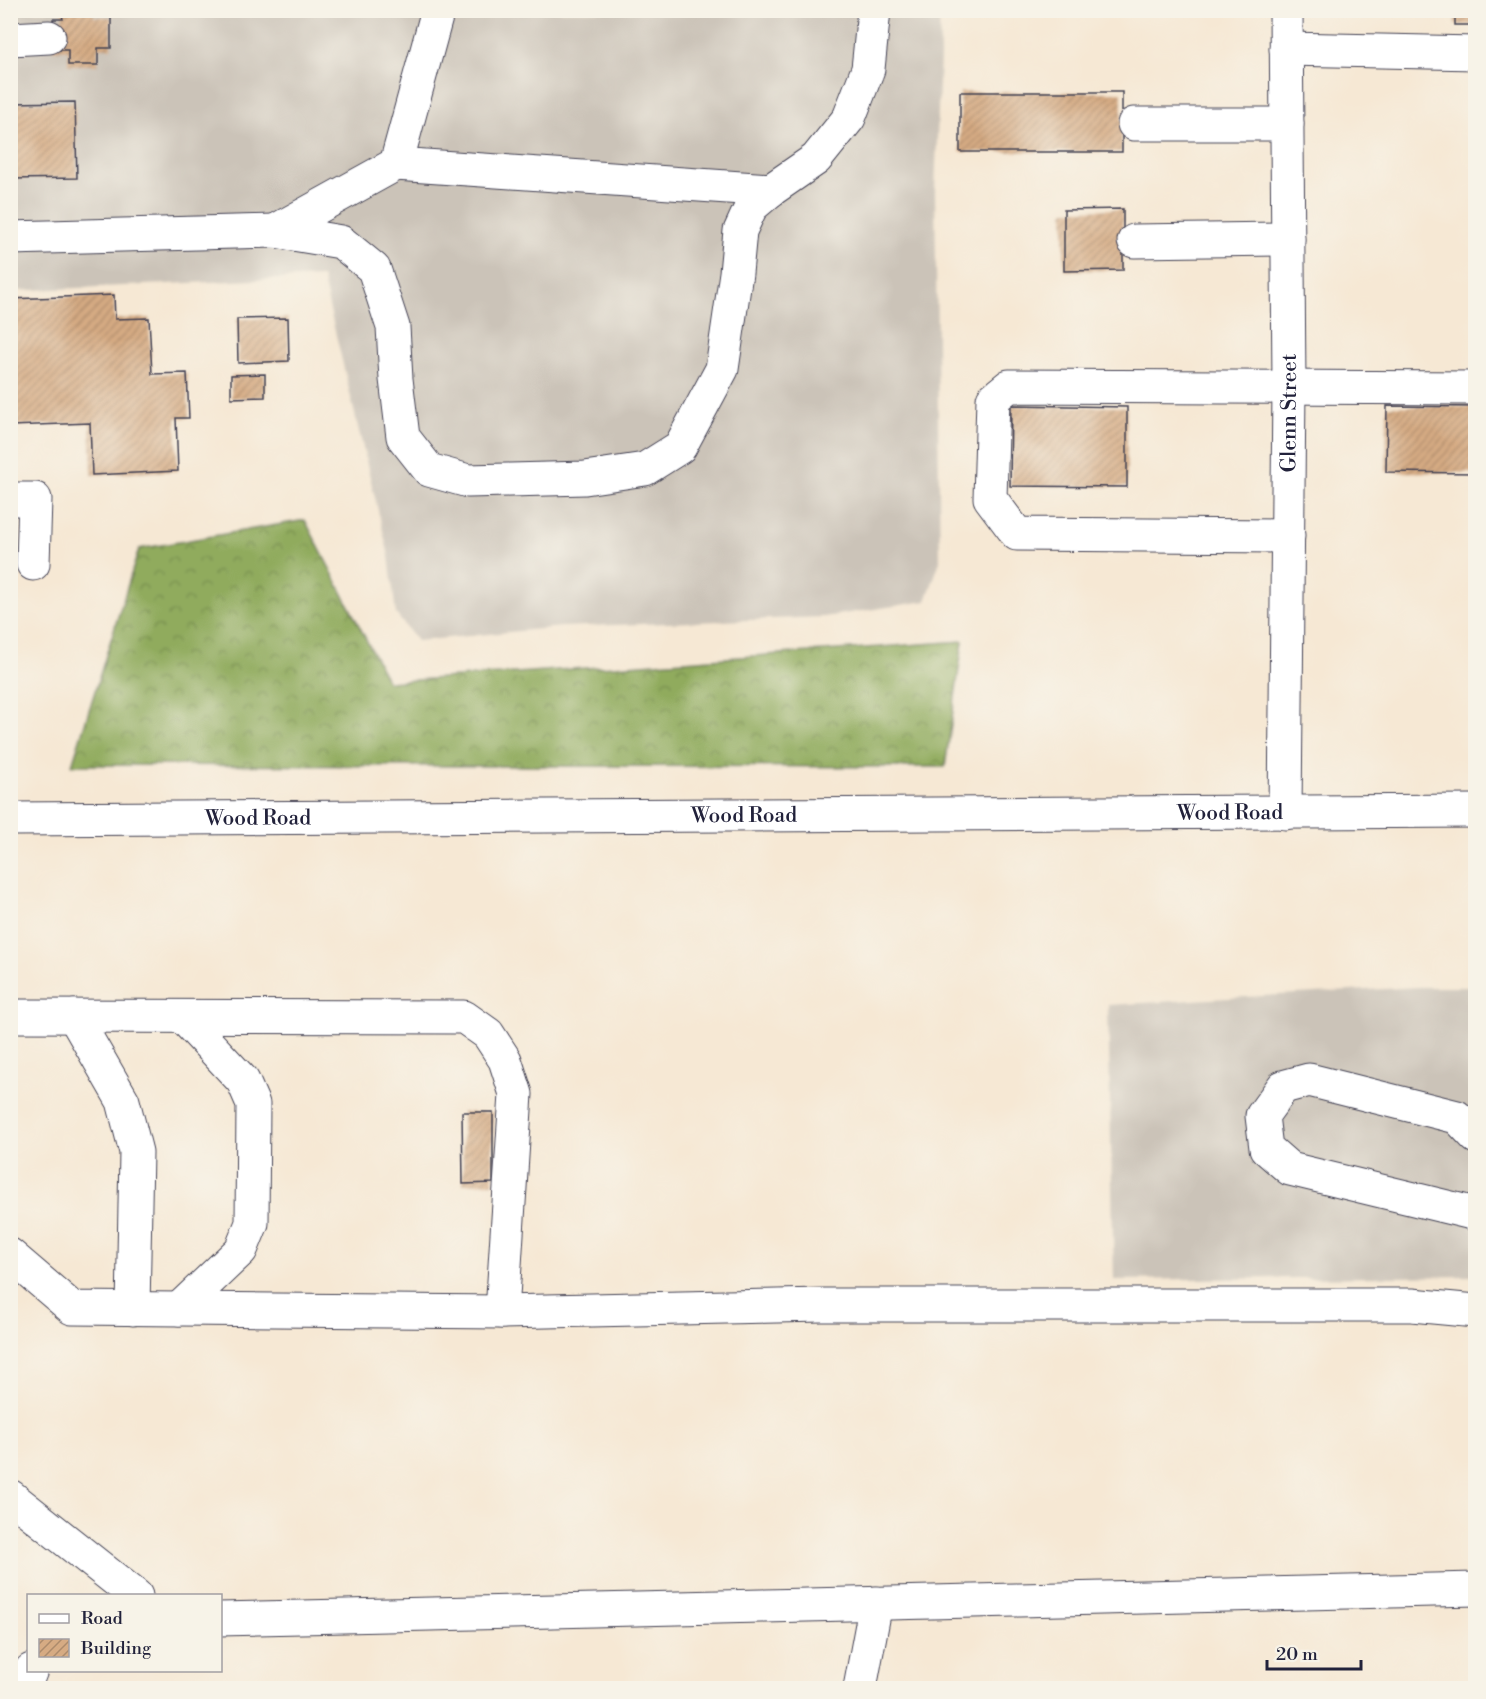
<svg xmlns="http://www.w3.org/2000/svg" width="1486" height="1699" viewBox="0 0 1486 1699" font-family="'Libre Bodoni',serif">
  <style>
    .industrial { fill: #cbc3b8 }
    .forest { fill: url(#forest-crowns); stroke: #59664c; stroke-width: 1.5 }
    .building { fill: url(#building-hatch) }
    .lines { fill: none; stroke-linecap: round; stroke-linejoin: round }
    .minor-casing { stroke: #424052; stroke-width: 35 }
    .minor { stroke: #fff; stroke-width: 33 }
    .labels { text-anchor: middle; stroke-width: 6; stroke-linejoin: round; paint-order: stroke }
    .street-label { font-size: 21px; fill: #22223b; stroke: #f7f3e8 }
  </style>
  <defs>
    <pattern id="forest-crowns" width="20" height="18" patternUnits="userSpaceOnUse" patternTransform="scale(1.5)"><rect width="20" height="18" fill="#90ab5d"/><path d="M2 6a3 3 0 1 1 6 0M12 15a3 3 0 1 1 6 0" fill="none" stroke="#758b4e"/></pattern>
    <pattern id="building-hatch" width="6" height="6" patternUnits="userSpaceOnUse" patternTransform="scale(1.5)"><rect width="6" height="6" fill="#d6ab83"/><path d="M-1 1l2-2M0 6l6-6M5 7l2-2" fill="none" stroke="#ad8b6c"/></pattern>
  </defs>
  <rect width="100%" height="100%" fill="#f7f3e8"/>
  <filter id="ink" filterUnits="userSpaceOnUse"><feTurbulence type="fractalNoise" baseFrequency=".0167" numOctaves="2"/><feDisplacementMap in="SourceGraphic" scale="12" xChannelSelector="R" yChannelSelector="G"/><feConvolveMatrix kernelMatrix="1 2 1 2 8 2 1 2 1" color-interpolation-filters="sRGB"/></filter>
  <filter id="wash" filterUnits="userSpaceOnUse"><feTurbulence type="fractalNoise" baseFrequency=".008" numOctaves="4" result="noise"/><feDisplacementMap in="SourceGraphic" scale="24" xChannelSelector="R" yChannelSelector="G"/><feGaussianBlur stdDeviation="1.35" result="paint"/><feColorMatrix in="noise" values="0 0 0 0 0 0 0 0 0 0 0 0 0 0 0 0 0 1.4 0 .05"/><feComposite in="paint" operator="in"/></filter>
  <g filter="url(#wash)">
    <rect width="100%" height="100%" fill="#f6e8d4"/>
    <!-- industrial -->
    <g class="industrial">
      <polygon points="10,11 939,11 940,56 935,192 940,561 926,601 824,617 561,627 417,641 396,614 389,556 322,277 11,291"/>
      <polygon points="1419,987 1475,987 1475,1276 1114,1280 1108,1005"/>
    </g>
    <!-- forest -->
    <polygon class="forest" points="305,520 388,682 963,641 945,767 72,765 139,549"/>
    <g id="blocks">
      <!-- building -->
      <g class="building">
        <polygon points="61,10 94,10 94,17 111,17 111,48 98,48 98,65 68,65 68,50 53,50 53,19 63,19"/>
        <rect x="1455" y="10" width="21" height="15"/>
        <rect x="960" y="92" width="162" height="60"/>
        <polygon points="75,102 77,178 10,179 10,103"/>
        <polygon points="1123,209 1123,270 1064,271 1064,210"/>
        <polygon points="114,295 115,319 149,318 152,374 187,373 189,418 176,418 178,471 92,475 90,423 10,426 10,299"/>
        <polygon points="288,318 289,361 238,363 237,319"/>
        <polygon points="265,374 265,397 231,398 231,375"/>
        <polygon points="1011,405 1127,407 1127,487 1010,486"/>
        <polygon points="1387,406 1476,407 1476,473 1386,472"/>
        <polygon points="462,1112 493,1112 493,1183 463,1184"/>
      </g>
    </g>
  </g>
  <g filter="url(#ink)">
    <use href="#blocks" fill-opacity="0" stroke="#424052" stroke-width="1.5"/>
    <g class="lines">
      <!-- minor casing -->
      <g class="minor-casing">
        <g id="minor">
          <polyline points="10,39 49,37"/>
          <polyline points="1286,49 1476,53"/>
          <polyline points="1134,124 1287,124"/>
          <polyline points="396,164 771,190"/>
          <polyline points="275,231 396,164 438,10"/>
          <polyline points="10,238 275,231 341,242 374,269 393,327 396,379 403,437 429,470 468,481 585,478 645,469 680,447 722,369 736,273 740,231 751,207 771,190 816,159 849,118 868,69 874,10"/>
          <polyline points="1134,241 1288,239"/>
          <polyline points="10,499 35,499 33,564"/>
          <polyline points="1288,536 1017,534 990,498 993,399 1009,386 1476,388"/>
          <path id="s1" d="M1285 813 1289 386 1286 10"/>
          <path id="s2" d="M10 819 1476 811"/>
          <polyline points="10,1016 464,1017 488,1034 505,1060 516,1094 502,1312 72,1308 10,1255"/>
          <polyline points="74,1016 123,1101 136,1152 133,1309"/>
          <polyline points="1476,1137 1457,1117 1309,1080 1283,1087 1262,1116 1266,1148 1290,1169 1476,1214"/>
          <polyline points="179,1309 241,1250 252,1223 253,1104 243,1081 183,1017"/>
          <polyline points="502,1312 821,1305 1412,1305 1476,1311"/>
          <polyline points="10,1496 136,1596"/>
          <polyline points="220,1619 1476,1589"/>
          <polyline points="24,1688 31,1670"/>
          <polyline points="860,1688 876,1603"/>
        </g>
      </g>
      <!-- minor -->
      <use href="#minor" class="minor"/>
    </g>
  </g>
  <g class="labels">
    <!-- street labels -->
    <g class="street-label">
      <text dy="7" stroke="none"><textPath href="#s1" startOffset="400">Glenn Street</textPath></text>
      <text dy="7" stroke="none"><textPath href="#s2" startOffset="1220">Wood Road</textPath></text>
      <text dy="7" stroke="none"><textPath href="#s2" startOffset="734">Wood Road</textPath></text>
      <text dy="7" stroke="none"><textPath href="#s2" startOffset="248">Wood Road</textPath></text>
    </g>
  </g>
  <!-- margin -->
  <rect width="1486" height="1699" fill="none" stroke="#f7f3e8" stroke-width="36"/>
  <!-- legend -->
  <rect x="27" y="1594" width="195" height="78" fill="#f7f3e8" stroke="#a29fa3" stroke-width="1.5"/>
  <rect x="39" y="1614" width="30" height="9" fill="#ffffff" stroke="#a29fa3" stroke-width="1.5"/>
  <text x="81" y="1624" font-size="18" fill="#22223b">Road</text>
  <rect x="39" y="1639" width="30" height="18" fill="url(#building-hatch)" stroke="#a29fa3" stroke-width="1.5"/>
  <text x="81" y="1654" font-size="18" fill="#22223b">Building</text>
  <!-- scale -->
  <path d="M1267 1660v9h94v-9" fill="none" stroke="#22223b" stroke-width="3"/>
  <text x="1276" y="1660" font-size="18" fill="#22223b" stroke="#f7f3e8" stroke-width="4.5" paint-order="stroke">20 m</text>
</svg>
